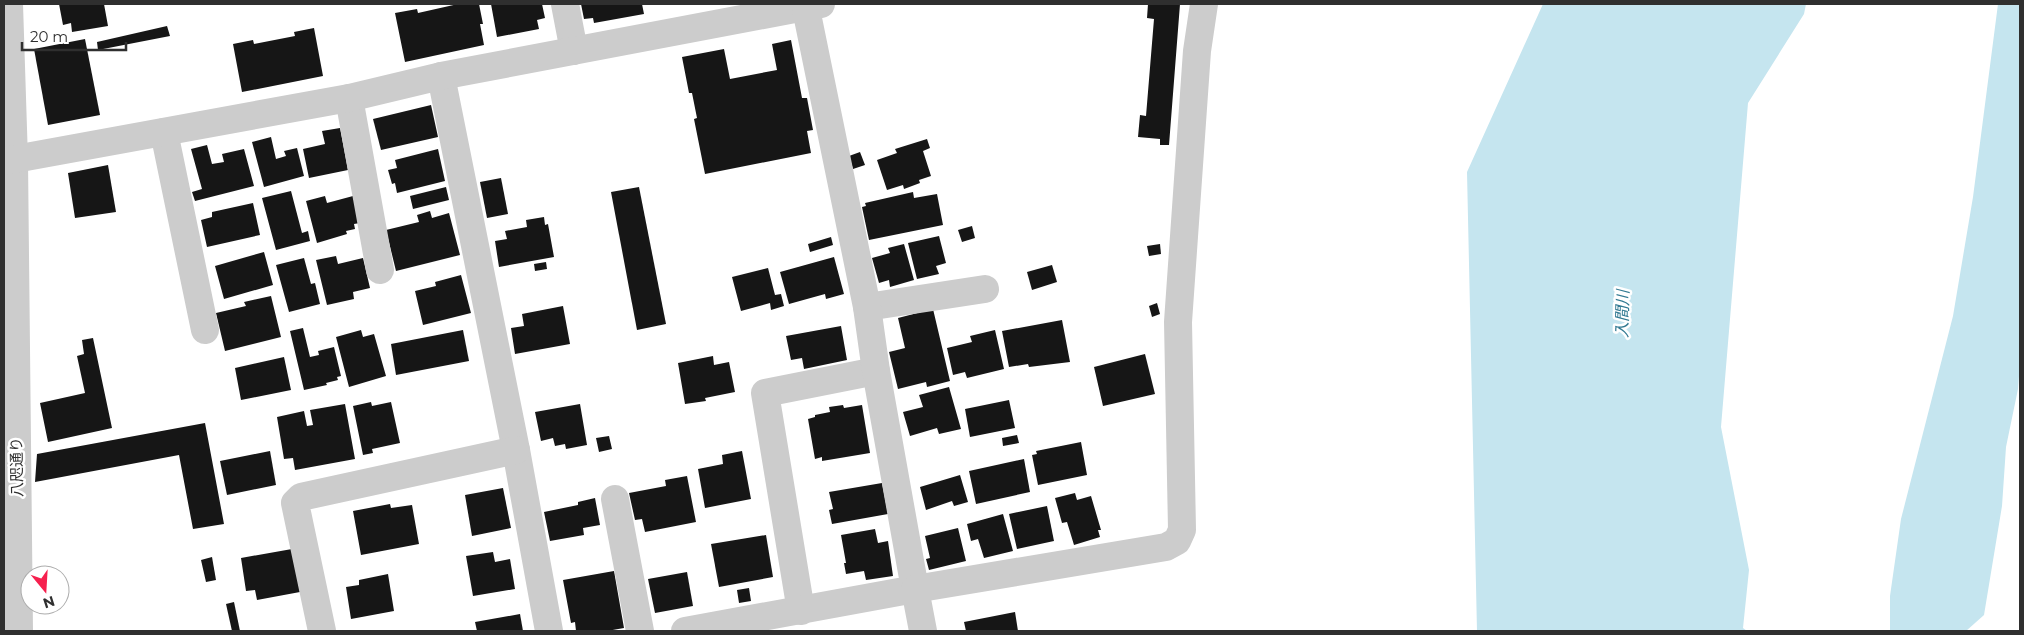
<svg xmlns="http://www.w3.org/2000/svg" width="2024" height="635" viewBox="0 0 2024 635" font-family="Montserrat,'Noto Sans JP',sans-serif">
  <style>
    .water { fill: #c5e5ef }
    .building { fill: #161616 }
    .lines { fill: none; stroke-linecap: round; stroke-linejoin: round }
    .minor { stroke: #ccc; stroke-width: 28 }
    .labels { text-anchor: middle; stroke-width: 5; stroke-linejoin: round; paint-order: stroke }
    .street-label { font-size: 15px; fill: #2f2f2f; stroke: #fff }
    .water-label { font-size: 16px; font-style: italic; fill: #327a92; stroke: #fff }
  </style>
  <rect width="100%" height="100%" fill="#fff"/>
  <!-- water -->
  <g class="water">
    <polygon points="1543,4 1806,4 1804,14 1748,103 1721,427 1749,570 1743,628 1747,631 1477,631 1467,172"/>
    <polygon points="1998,4 2020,4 2020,363 2018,389 2006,447 2002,506 1984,615 1966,631 1890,631 1890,596 1901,519 1953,316 1973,197"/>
  </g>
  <!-- building -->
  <g class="building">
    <polygon points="59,4 104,4 108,26 72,32 71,23 63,25"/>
    <polygon points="458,4 479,4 483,24 480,24 484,45 405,62 395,13 417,9 418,13"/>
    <polygon points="491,4 542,4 545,18 537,20 539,29 497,37"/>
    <polygon points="581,4 642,4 644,14 594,23 593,18 584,19"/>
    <polygon points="1148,4 1180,4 1169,145 1160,145 1160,139 1138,137 1140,115 1146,116 1154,19 1147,18"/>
    <polygon points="167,26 170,36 98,50 97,42"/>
    <polygon points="314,28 323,76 242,92 233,44 253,40 254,44 295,36 294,32"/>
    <polygon points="85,39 100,115 48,125 34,49"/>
    <polygon points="791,40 802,98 807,98 813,130 807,131 811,153 705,174 694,119 697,118 692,93 689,93 682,57 724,49 730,79 777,70 772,44"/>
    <polygon points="431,105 438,137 381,150 373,119"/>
    <polygon points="340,128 348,170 309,178 303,149 325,144 322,131"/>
    <polygon points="271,137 276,159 286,156 284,151 297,148 304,176 264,187 252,142"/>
    <polygon points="927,139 930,148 923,151 931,176 919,180 920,183 904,189 903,185 887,190 877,160 897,153 895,149"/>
    <polygon points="207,145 212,164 224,162 222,154 244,149 254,186 195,201 192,192 202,189 191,149"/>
    <polygon points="438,149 445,181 397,193 395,183 392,184 388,170 397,168 395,160"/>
    <polygon points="860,152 865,165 853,169 849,156"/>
    <polygon points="108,165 116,212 75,218 68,173"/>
    <polygon points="501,178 508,214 487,218 480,182"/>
    <polygon points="446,187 449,200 413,209 410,196"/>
    <polygon points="639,187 666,324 637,330 611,192"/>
    <polygon points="291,191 302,233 308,231 310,241 276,250 262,198"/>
    <polygon points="913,192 914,198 937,194 943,225 869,240 862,207 866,206 865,203"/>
    <polygon points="325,196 327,203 353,196 360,223 354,224 355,229 346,231 347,234 317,243 306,201"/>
    <polygon points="253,203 260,235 207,247 201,220 212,217 212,212"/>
    <polygon points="430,211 432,218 449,213 460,255 396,271 386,230 419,222 417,215"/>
    <polygon points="544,217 545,225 548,224 554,257 499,267 495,241 507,239 505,231 527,227 526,220"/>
    <polygon points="972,226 975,238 962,242 958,230"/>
    <polygon points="939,236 946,263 936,266 939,274 917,279 908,243"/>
    <polygon points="831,237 833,245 810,252 808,244"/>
    <polygon points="904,244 914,280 890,287 889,280 879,283 872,258 890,253 888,248"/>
    <polygon points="1160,244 1161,254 1149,256 1147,246"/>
    <polygon points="264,252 273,285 224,299 215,266"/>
    <polygon points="336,256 338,264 363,258 370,288 353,292 354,299 327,305 316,260"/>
    <polygon points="834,257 844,294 826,299 825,294 789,304 780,272"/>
    <polygon points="304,258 311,284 315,283 320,304 289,312 276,265"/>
    <polygon points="546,262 547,269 535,271 534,264"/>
    <polygon points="1052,265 1057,282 1032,290 1027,272"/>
    <polygon points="768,268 775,295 781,294 784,306 771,310 770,303 741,311 732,277"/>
    <polygon points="461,275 471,313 423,325 415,291 436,286 435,282"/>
    <polygon points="271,296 281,337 225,351 216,313 246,306 244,302"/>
    <polygon points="1157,303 1160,314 1152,317 1149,306"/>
    <polygon points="563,306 570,344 515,354 511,328 524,326 522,314"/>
    <polygon points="933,309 950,381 927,387 926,382 898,389 889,352 905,348 898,318"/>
    <polygon points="1062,320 1070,362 1029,367 1028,364 1009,367 1002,331"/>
    <polygon points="841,326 847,360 804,369 802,358 791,360 786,336"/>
    <polygon points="303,328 310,357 319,355 318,351 334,347 341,376 337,377 338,380 326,383 327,385 304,390 290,331"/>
    <polygon points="361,330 363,337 374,334 386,376 349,387 336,337"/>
    <polygon points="463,330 469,361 396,375 391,344"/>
    <polygon points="995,330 1004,369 967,378 965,372 953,375 947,348 972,342 970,336"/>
    <polygon points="93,338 112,428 48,442 40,403 85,393 77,356 84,354 82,340"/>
    <polygon points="1145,354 1155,394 1103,406 1094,367"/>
    <polygon points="713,356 714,365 729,362 735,392 705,398 706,401 685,404 678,363"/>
    <polygon points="284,357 291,390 241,400 235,368"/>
    <polygon points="949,387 961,429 939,434 937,428 910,436 903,412 923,407 919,395"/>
    <polygon points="1009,400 1015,428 970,437 965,409"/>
    <polygon points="371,402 372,406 391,402 400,443 372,449 373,453 363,455 353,406"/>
    <polygon points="345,404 355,459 295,470 293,458 284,459 277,417 304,411 307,426 313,425 310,410"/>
    <polygon points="580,404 587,445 566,449 565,444 555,446 553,438 541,441 535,412"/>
    <polygon points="843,405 844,408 862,405 870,453 822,461 822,457 815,459 808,419 815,417 815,415 830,412 829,407"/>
    <polygon points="205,423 224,524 193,529 179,455 35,482 37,454"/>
    <polygon points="1017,435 1019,443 1003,446 1002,438"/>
    <polygon points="609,436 612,449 599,452 596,438"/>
    <polygon points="1081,442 1087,475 1038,485 1032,455 1037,454 1036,451"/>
    <polygon points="270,451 276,485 227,495 220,461"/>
    <polygon points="742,451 751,499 705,508 698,469 723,464 722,455"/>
    <polygon points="1024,459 1030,492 976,504 969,471"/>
    <polygon points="960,475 968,502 954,506 952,501 926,510 920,487"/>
    <polygon points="687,476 696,522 645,532 642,519 635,520 629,493 666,486 665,480"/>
    <polygon points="882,483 888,514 832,524 829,510 833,509 829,492"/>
    <polygon points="503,488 511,528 472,536 465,495"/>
    <polygon points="1075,493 1077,500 1091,496 1101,530 1098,530 1100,537 1074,545 1067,522 1062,523 1055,498"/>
    <polygon points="595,498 600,525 583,528 584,535 550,541 544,512 578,505 578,502"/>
    <polygon points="390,504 391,508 412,505 419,544 361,555 353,511"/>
    <polygon points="1047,506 1054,541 1017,549 1009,514"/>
    <polygon points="1003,514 1013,551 984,558 978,539 971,541 967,524"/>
    <polygon points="958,528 966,561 929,570 926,559 930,558 925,536"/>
    <polygon points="875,529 878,543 888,541 893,576 866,580 864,571 846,574 844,563 846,563 841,535"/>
    <polygon points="766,535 773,577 719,587 711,544"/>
    <polygon points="292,549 300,592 257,600 255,590 246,591 241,558"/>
    <polygon points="493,552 495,562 510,559 515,589 473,596 466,556"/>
    <polygon points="212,557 216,580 206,582 201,560"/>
    <polygon points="614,571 624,628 607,631 576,631 575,622 571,623 563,580"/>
    <polygon points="687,572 693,606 655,613 648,579"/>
    <polygon points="388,574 394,611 351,619 346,587 359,585 359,580"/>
    <polygon points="749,588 751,601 739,603 737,590"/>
    <polygon points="234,602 240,631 232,631 226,604"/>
    <polygon points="1015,612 1018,631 966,631 964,622"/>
    <polygon points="520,614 523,631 477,631 475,622"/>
  </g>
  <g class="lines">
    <!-- minor -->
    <g class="minor">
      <polyline points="9,4 14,160 19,631"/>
      <polyline points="565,4 574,51"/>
      <polyline points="441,76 516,450 549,631"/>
      <polyline points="349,98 380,270"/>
      <polyline points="164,132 205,330"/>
      <polyline points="4,161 349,98 441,76 821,4"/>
      <polyline points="867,307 985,289"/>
      <polyline points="615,499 640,631"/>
      <polyline points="801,611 765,393 876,371"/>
      <polyline points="322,631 295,503 301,497 516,450"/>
      <polyline points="685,631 915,589 876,371 867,307 805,4"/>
      <polyline points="923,631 915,589 1166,547 1177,541 1182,530 1178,322 1197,51 1204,4"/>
    </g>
  </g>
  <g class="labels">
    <!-- street labels -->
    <g class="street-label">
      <text transform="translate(17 467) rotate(-91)" y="5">八咫通り</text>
    </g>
    <!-- water labels -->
    <g class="water-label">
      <text transform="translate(1622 314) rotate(-89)" y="6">入間川</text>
    </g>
  </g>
  <!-- border -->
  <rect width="2024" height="635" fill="none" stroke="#2f2f2f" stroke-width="10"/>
  <!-- north arrow -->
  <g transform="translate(45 590) rotate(162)"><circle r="24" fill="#ffffff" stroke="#acacac"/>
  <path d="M0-4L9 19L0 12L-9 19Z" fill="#f6204e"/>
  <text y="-8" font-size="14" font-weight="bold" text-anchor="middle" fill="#2f2f2f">N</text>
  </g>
  <!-- scale -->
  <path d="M22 42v8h104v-8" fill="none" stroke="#2f2f2f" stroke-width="2.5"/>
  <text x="30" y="42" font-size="15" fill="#2f2f2f" stroke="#ffffff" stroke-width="4" paint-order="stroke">20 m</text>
</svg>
